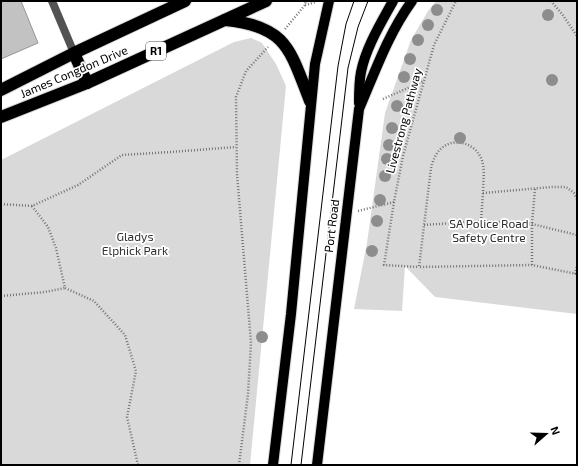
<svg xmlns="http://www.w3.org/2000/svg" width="578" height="466" viewBox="0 0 578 466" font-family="'Exo 2',sans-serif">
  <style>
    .green { fill: #d9d9d9 }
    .building { fill: #c2c2c2; stroke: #969696 }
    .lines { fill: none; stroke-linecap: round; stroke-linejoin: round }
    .primary-casing { stroke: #dbdbdb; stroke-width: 12 }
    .highway-casing { stroke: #dbdbdb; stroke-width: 14 }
    .path { stroke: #747474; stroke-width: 2.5; stroke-dasharray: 1 2; stroke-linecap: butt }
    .street { stroke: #525252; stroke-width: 8 }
    .primary { stroke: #000; stroke-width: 10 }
    .highway { stroke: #000; stroke-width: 12 }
    .tram { stroke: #000; stroke-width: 1 }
    .tree { fill: #8d8d8d }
    .labels { text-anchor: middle; stroke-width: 3.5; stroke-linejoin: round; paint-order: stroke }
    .shield { fill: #fff; stroke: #4c4c4c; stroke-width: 1 }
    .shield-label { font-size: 11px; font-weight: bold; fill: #000 }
    .street-label { font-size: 12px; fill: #000; stroke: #fff }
    .park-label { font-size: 12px; fill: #303030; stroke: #fff }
  </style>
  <rect width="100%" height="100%" fill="#fff"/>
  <!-- green -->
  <g class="green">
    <polygon points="436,1 577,1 577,314 435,297 405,266 402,311 354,309 367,243 385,113 411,40 428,11"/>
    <polygon points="251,38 262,43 276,64 286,86 250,465 1,465 1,160 234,42"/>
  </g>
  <!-- building -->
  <polygon class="building" points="1,1 21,1 38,43 1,59"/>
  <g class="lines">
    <!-- primary casing -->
    <g class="primary-casing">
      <g id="primary">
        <path d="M359 103C359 93 359 82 361 72 366 47 381 23 393 1"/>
        <polyline points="273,465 291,314 315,64 329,1"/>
        <path d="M317 465 359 109C375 72 388 34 412 1"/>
      </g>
    </g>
    <!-- highway casing -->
    <g class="highway-casing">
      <g id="highway">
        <path d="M225 20C287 26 290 50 310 101"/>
        <polyline points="74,53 87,83"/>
        <polyline points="1,90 74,53 185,1"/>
        <polyline points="1,117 87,83 266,1"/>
      </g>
    </g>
    <!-- path -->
    <g class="path">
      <polyline points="551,1 562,14 577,36"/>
      <polyline points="305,5 316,2"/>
      <polyline points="285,29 305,5 306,1"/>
      <polyline points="383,99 424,81"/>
      <path d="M577 199 574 193 566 187H552L483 193C483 180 486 167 480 156 473 143 455 138 443 147 436 152 433 160 431 168L419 267 532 265 577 274"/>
      <polyline points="394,202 384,265 419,267"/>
      <polyline points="1,204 32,206 78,185 122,155 171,152 236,147"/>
      <polyline points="32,206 48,227 56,248 65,288 94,301 125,335 136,371 127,417 138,465"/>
      <polyline points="358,211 394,202 403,156 434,45 456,1"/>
      <polyline points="481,221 483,193"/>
      <polyline points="424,225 481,221 532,224 577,235"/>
      <polyline points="532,265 532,224 535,189"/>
      <polyline points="575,274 577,266"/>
      <polyline points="1,296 45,292 65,288"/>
      <polyline points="239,465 248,394 251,343 237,174 236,97 246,71 268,47"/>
    </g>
    <!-- street -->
    <polyline class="street" points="52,1 74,53"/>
    <!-- primary -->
    <use href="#primary" class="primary"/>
    <!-- highway -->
    <use href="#highway" class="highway"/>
    <!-- tram -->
    <g class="tram">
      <polyline points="291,465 338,66 346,24 354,1"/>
      <polyline points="301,465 348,68 358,27 368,1"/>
    </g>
  </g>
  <!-- trees -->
  <g class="tree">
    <circle cx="437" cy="10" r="6"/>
    <circle cx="548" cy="15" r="6"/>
    <circle cx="428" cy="25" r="6"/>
    <circle cx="418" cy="40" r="6"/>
    <circle cx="410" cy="59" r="6"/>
    <circle cx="404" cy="77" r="6"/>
    <circle cx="552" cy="80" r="6"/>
    <circle cx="397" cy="106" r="6"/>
    <circle cx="392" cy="128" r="6"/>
    <circle cx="460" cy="138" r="6"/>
    <circle cx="389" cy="145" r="6"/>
    <circle cx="387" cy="159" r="6"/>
    <circle cx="385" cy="176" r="6"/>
    <circle cx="380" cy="200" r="6"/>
    <circle cx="377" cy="221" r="6"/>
    <circle cx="372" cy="251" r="6"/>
    <circle cx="262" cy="337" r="6"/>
  </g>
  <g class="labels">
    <!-- shield labels -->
    <rect class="shield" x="146" y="42" width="20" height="18" rx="3"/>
    <g class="shield-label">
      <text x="156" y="55">R1</text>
    </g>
    <!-- street labels -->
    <g class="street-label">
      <text transform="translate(74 72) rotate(-23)" y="4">James Congdon Drive</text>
      <text transform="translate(404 121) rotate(-75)" y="4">Livestrong Pathway</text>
      <text transform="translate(332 226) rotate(-83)" y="4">Port Road</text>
    </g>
    <!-- park labels -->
    <g class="park-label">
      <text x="489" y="228">SA Police Road<tspan x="489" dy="14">Safety Centre</tspan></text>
      <text x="135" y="241">Gladys<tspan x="135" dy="14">Elphick Park</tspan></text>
    </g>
  </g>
  <!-- border -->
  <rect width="578" height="466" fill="none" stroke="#000000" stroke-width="4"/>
  <!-- north arrow -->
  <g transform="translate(546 434) rotate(70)" stroke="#ffffff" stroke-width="3" paint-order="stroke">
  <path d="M0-3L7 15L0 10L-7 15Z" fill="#000000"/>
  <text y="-6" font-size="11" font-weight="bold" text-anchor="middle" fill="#000000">N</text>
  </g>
</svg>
